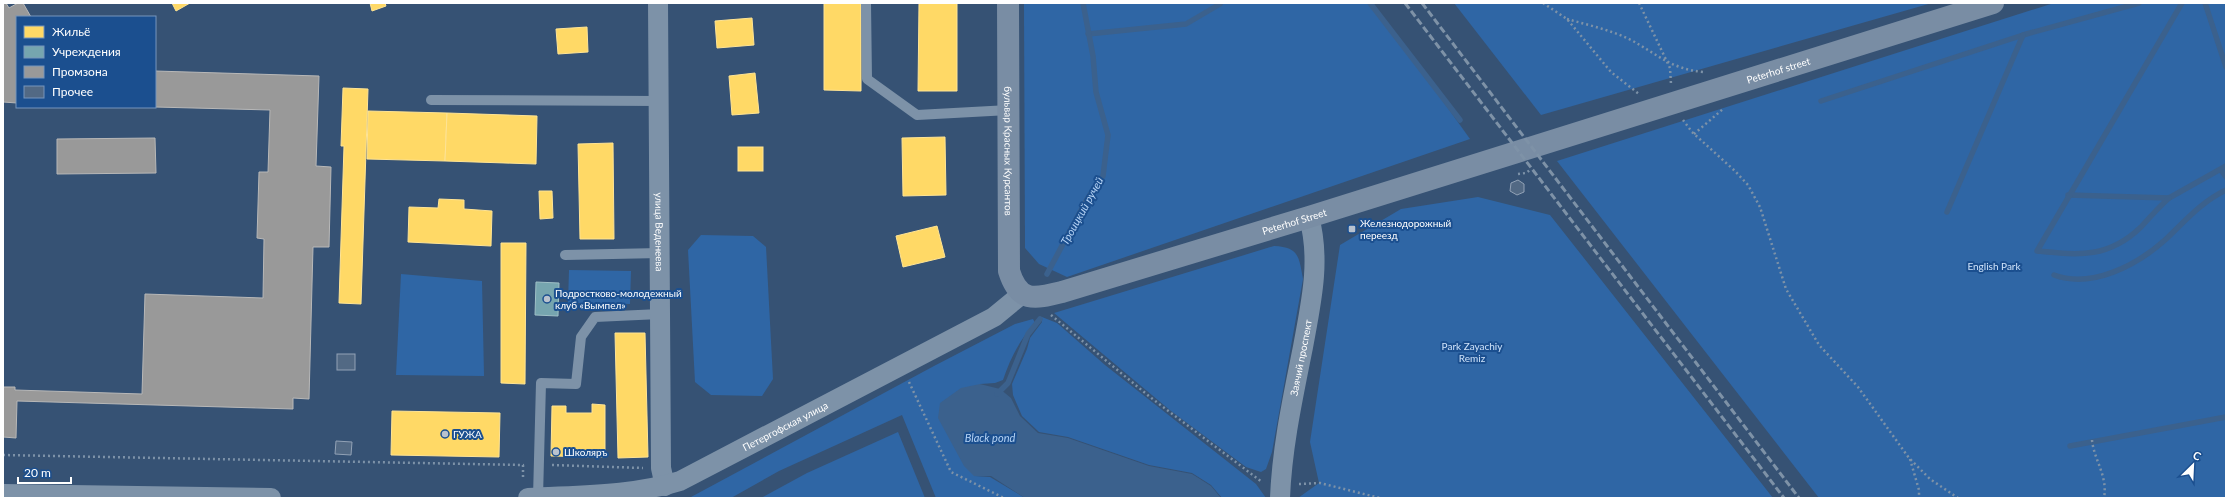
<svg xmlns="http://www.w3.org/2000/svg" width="2229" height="501" viewBox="0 0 2229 501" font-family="Lato,sans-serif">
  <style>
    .green { fill: #2f66a5 }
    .water { fill: #3b618d }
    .homes { fill: #ffd966; stroke: #ffe494 }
    .public { fill: #76a5af; stroke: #9fc0c7 }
    .industry { fill: #999; stroke: #b8b8b8 }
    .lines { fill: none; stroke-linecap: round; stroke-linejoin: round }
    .stream { stroke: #3b618d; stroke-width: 5.5 }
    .building { fill: #526984; stroke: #92a2b6 }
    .path { stroke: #7d92a8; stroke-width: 2.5; stroke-dasharray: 2 3; stroke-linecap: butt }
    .service { stroke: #7d92a8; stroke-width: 10 }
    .minor { stroke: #7d92a8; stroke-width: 20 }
    .secondary { stroke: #798da4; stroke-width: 22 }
    .rail { stroke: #7e92a7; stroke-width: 3; stroke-dasharray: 7 3; stroke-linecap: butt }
    .poi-dot { fill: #b9c2ce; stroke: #1b4f8f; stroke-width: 1.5 }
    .labels { text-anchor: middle; stroke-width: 4; stroke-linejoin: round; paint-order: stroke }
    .street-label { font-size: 10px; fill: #fff; stroke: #1b4f8f }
    .poi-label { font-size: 10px; fill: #fff; stroke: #1b4f8f; text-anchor: start }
    .park-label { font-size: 10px; fill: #cfe3fa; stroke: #1b4f8f }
    .water-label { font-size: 11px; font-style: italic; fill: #b5d3f5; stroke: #1b4f8f }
  </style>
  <rect width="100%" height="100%" fill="#365274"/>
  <!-- green -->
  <g class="green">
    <polygon points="1024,3 1373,3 1470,139 1067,277 1039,264 1025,248"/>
    <polygon points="1454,3 1932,3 1541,115"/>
    <polygon points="2054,3 2226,3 2226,498 1819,498 1557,161"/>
    <polygon points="1478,197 1550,215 1773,498 1298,498 1319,483 1310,442 1340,245 1401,209"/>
    <polygon points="701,235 753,236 766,247 773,379 762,396 711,395 695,382 688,250"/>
    <path d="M1274 246C1299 247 1299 257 1303 279L1272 452 1266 469 1261 472 1246 467 1171 411 1054 313Z"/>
    <polygon points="569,270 631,271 630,304 568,303"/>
    <polygon points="401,274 482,281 484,376 396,375"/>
    <polygon points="1042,317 1057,323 1105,365 1256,484 1266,498 1222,498 1211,485 1192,473 1149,465 1068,437 1039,432 1022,416 1013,395 1012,384 1027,349 1030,338 1042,322"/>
    <path d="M1033 319 1035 323C1020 339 1010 359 1003 380L995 383 980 384 974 476 990 477 1025 498H936L902 415 779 471 731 498 691 497 934 366 1015 324Z"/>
    <polygon points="898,432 925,498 761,498 807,473"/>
  </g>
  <!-- water -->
  <polygon class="water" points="980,384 1000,389 1011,398 1020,416 1038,433 1068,438 1149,466 1192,474 1211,486 1221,498 1025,498 991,476 974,476 964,466 938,418 940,403 961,388"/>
  <!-- homes -->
  <g class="homes">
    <polygon points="172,3 190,3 176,11"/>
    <polygon points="370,3 385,3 386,6 372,11"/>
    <polygon points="824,3 861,3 861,91 824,90"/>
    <polygon points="919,3 957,3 957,91 918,91"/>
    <polygon points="752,18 754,45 717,48 715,21"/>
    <polygon points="587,27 588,52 558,54 556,29"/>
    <polygon points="755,73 759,113 732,115 729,76"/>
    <polygon points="343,88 368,89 361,304 339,303 344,146 341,146"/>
    <polygon points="368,111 447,113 445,161 367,159"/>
    <polygon points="447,113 537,116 536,164 445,161"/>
    <polygon points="945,137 946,195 903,196 902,138"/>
    <polygon points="613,143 614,239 580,239 578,144"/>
    <rect x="738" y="147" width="25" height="24"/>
    <polygon points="539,191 552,191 553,218 540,219"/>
    <polygon points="439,199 464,200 464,209 492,211 491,246 408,242 409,207 438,208"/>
    <polygon points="937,226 945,257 903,267 896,236"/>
    <polygon points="501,243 526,243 525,384 501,383"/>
    <polygon points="615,333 645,333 648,457 618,458"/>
    <polygon points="592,404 605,405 605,457 551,456 552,406 566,406 566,413 592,413"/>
    <polygon points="392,411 500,413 499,457 391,455"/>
  </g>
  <!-- public -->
  <polygon class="public" points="536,282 559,283 558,316 535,315"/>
  <!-- industry -->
  <g class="industry">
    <polygon points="3,3 6,3 9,8 18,3 23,3 31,17 17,17 17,103 3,102"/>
    <polygon points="155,71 319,76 316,166 331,167 329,247 313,247 309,399 293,398 293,409 17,401 16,438 3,437 3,387 15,387 15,390 142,394 145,294 263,298 264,239 257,238 259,172 268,172 270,110 155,107"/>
    <polygon points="155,138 156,173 57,174 57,139"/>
  </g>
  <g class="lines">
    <!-- stream -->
    <g class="stream">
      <polyline points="1370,3 1460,120"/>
      <polyline points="2205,3 2226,67"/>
      <polyline points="1088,34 1186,24 1220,4"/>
      <polyline points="1821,101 2023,35 2139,3"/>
      <polyline points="2221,170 2226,177"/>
      <polyline points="2068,195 2169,198 2226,166"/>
      <path d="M2169 198C2159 207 2150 217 2141 227 2108 259 2078 255 2037 251L2182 3"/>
      <polyline points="1947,212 2023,35"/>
      <polyline points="1047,274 1087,199 1103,176 1108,135 1096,92 1093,56 1083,3"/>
      <path d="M2054 275C2092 289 2137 265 2165 240 2185 221 2201 202 2226 190"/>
      <polyline points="997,394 1008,383 1028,334 1040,319"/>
      <polyline points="2070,446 2226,417"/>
    </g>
  </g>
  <!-- building -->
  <g class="building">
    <polygon points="1518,180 1524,184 1524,192 1517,195 1510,191 1511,183"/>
    <rect x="337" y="354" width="18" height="16"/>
    <polygon points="336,441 352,442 351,455 335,454"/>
  </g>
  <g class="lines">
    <!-- path -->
    <g class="path">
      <polyline points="1543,3 1567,19 1611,72 1639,94"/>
      <polyline points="1639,3 1670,68 1671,84"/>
      <path d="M1567 19C1588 25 1611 30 1631 40 1657 54 1671 69 1703 72"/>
      <polyline points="1683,120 1692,132 1735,171 1748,185 1760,207 1786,289 1819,345 1858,387 1909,458 1930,479 1958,498"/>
      <polyline points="1694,134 1723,109"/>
      <polyline points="1518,174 1526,173 1530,170"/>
      <polyline points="1051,315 1150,397 1262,482"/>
      <polyline points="909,382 951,472 1004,498"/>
      <path d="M2092 440C2094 460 2108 476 2104 498"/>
      <polyline points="3,455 523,465 523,480"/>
      <polyline points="1910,459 1919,490 1919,498"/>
      <polyline points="552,465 643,468"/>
      <polyline points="1299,484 1320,483 1380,498"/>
    </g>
    <!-- service -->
    <g class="service">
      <polyline points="866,3 867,79 917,115 1009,110"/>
      <polyline points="431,100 659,101"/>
      <polyline points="565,255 660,253"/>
      <polyline points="538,497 541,383 576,384 581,337 595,317 660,314"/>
    </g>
    <!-- minor -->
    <g class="minor">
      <path id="s1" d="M658 3 661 468 665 486"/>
      <polyline points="3,494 271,498"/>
      <path id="s2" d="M528 498C579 495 631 496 680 481L994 317 1022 294"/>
      <path id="s3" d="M1280 498C1282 447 1293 397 1303 347 1311 303 1321 261 1309 217"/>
    </g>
    <!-- secondary -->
    <path class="secondary" id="s4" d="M1008 3 1009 271C1019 303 1034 299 1062 292L1309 217 1993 3"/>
    <!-- rail -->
    <g class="rail">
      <polyline points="1405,3 1784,498"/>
      <polyline points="1422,3 1799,498"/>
    </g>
  </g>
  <!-- markers -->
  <g class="poi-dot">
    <rect x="1348" y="225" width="8" height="8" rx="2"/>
    <circle cx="547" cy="299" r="4"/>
    <circle cx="445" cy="434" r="4"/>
    <circle cx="556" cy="452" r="4"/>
  </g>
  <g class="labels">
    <!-- street labels -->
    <g class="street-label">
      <text dy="4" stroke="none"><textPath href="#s4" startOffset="1085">Peterhof street</textPath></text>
      <text dy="4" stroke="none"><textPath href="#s4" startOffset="148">бульвар Красных Курсантов</textPath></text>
      <text dy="4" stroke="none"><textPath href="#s4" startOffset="578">Peterhof Street</textPath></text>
      <text dy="4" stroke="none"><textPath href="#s1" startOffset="229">улица Веденеева</textPath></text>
      <text dy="4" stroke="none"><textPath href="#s3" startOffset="142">Заячий проспект</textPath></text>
      <text dy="4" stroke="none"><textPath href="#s2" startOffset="272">Петергофская улица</textPath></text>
    </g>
    <!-- poi labels -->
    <g class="poi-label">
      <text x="1360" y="227">Железнодорожный<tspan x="1360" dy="12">переезд</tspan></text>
      <text x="555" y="297">Подростково-молодежный<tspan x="555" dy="12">клуб «Вымпел»</tspan></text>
      <text x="453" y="438">ГУЖА</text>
      <text x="564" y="456">Школяръ</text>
    </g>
    <!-- park labels -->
    <g class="park-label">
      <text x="1994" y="270">English Park</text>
      <text x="1472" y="350">Park Zayachiy<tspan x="1472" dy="12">Remiz</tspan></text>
    </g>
    <!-- water labels -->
    <g class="water-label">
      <text transform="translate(1082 211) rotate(-61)" y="4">Троицкий ручей</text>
      <text x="990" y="442">Black pond</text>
    </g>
  </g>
  <!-- border -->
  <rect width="2229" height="501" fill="none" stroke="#ffffff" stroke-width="8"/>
  <!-- legend -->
  <rect x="16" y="16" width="140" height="92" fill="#1b4f8f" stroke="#7695bc"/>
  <rect x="24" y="26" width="20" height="12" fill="#ffd966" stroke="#7695bc"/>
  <text x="52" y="36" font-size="12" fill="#ffffff">Жильё</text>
  <rect x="24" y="46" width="20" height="12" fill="#76a5af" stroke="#7695bc"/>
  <text x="52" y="56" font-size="12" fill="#ffffff">Учреждения</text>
  <rect x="24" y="66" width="20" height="12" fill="#999999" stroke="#7695bc"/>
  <text x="52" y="76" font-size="12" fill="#ffffff">Промзона</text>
  <rect x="24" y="86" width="20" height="12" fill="#526984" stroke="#7695bc"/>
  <text x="52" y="96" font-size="12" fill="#ffffff">Прочее</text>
  <!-- north arrow -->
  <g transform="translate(2193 465) rotate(24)" stroke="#1b4f8f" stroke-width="3" paint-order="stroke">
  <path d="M0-3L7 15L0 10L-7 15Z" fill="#ffffff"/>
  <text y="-6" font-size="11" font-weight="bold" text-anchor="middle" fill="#ffffff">С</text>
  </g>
  <!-- scale -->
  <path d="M18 477v6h53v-6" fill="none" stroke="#ffffff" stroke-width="2"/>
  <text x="24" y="477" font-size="12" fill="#ffffff" stroke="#1b4f8f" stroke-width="3" paint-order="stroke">20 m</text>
</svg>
